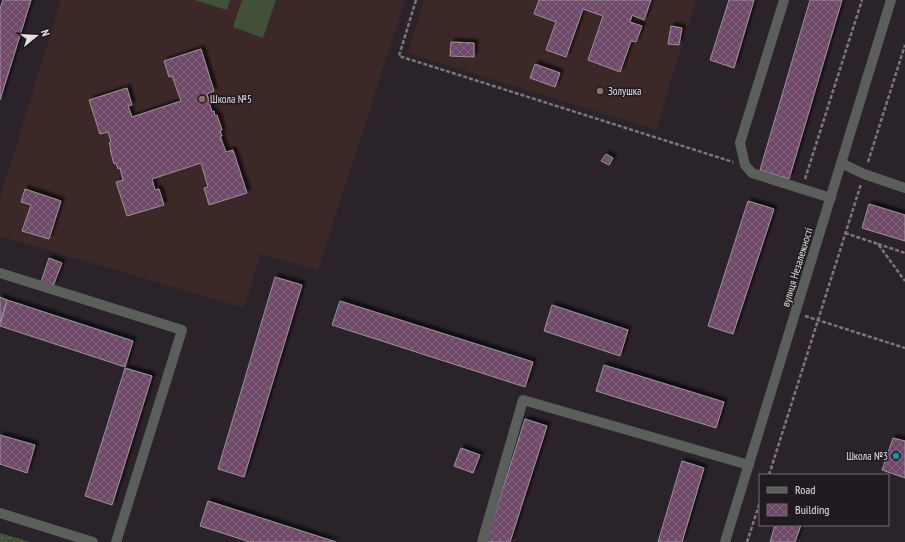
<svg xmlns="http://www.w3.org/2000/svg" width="905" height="542" viewBox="0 0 905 542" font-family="'PT Sans Narrow',sans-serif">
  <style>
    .education { fill: #3c2826 }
    .grass { fill: #405138 }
    .garden { fill: url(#garden-dots) }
    .building { fill: url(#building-cross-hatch); stroke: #9b9399; filter: url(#shadow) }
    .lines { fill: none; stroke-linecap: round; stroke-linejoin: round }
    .path { stroke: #7b767a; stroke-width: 2.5; stroke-dasharray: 4 2; stroke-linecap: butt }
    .minor { stroke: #5b5e5b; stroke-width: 10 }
    .education-dot { fill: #8d6e63; stroke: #201b20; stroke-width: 1.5 }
    .culture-dot { fill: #0f9aa8; stroke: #201b20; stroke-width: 1.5 }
    .labels { text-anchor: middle; stroke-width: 3; stroke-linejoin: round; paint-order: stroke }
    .poi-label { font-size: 11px; fill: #e4e0e3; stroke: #201b20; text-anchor: start }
    .street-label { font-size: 11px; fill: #e4e0e3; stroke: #201b20 }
  </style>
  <defs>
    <pattern id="garden-dots" width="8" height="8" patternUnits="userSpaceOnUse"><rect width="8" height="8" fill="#405138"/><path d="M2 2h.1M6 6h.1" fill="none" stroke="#5b6a55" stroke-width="1.8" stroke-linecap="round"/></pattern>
    <pattern id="building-cross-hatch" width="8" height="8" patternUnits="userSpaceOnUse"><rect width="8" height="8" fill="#6e4967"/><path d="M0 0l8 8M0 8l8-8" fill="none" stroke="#83637d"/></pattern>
    <filter id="shadow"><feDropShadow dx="3.5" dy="-3.5" stdDeviation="1" flood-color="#0009"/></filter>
  </defs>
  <rect width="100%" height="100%" fill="#2a242a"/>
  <!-- education -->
  <g class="education">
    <polygon points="61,0 405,0 318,270 261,254 244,308 0,236 0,198"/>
    <polygon points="424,0 696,0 656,130 408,53"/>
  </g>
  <!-- grass -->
  <g class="grass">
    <polygon points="194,0 230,0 227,10"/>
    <polygon points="242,0 276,0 263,38 233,27"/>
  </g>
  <!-- garden -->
  <polygon class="garden" points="0,533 30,542 0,542"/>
  <!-- building -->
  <g class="building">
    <polygon points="3,0 31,0 0,100 0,9"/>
    <polygon points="539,0 651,0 644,20 632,15 630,22 642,26 636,42 631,41 620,72 588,60 603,16 583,9 566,57 546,50 556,22 534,14"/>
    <polygon points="729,0 754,0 734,68 710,60"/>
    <polygon points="810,0 842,0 789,179 760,170"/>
    <polygon points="671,26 682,28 679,45 668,44"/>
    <polygon points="451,42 474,43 474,57 450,56"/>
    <polygon points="201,49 214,91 207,94 212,112 214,111 215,116 217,115 222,130 220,131 222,136 220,136 226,152 233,150 247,193 209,205 204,188 208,187 201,163 152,179 155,190 159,189 164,205 127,216 116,182 123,180 120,168 118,169 116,163 114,164 110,149 111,149 109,143 111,142 108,132 100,134 89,100 127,88 132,105 128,106 132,117 181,101 172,76 169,77 164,61"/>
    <polygon points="535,64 560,73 555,87 530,78"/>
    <polygon points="606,154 613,158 609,165 601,161"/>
    <polygon points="25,189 61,201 49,239 22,231 31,205 21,202"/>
    <polygon points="748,201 774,209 733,334 708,326"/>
    <polygon points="869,204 905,215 905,241 862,228"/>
    <polygon points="49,258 62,263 53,286 41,282"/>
    <polygon points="275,277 302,285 244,477 218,469"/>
    <polygon points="0,297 7,300 0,322"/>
    <polygon points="7,300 133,341 125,367 0,326"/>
    <polygon points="340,301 533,362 525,387 332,325"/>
    <polygon points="552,305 628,330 620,356 544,331"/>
    <polygon points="604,365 724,402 716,428 596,391"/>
    <polygon points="125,368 152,376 112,505 85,496"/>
    <polygon points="525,419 547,426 510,542 486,542"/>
    <polygon points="0,435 35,445 27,473 0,464"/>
    <polygon points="893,438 905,441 905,478 882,470"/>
    <polygon points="461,448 480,455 473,473 454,466"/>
    <polygon points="682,461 704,468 682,542 658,542"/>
    <polygon points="208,501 336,542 250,542 200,526"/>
    <polygon points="775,525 801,525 795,542 770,542"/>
  </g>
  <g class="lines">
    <!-- path -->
    <g class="path">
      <polyline points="416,0 399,56 733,162"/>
      <polyline points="868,162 905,45"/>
      <polyline points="805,179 862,0"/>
      <polyline points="845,233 878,244 905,281"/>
      <polyline points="878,244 905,253"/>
      <polyline points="805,316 905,348"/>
      <polyline points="769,475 861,184"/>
      <polyline points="747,542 760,502"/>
    </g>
    <!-- minor -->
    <g class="minor">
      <polyline points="784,0 740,143 745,165 752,173 831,198"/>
      <polyline points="841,163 864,174 905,188"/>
      <polyline points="0,273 182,330 116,542"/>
      <polyline points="0,513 93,542"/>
      <polyline points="482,542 523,400 749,465"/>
      <polyline points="725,542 891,0"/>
    </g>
  </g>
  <!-- markers -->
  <g class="education-dot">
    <circle cx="600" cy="91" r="4"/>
    <circle cx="202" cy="99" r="4"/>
  </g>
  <circle class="culture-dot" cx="896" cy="456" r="4"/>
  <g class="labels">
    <!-- poi labels -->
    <g class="poi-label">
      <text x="608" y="95">Золушка</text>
      <text x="210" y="103">Школа №5</text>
      <text x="888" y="460" text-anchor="end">Школа №3</text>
    </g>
    <!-- street labels -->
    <g class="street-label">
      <text transform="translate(797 267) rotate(-73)" y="4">вулиця Незалежності</text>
    </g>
  </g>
  <!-- legend -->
  <rect x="759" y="474" width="130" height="52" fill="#201b20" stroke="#6e6a6e"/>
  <rect x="767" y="487" width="20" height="6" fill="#5b5e5b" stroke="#6e6a6e"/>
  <text x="795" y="494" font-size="12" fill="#e4e0e3">Road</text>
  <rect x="767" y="504" width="20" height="12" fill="url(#building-cross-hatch)" stroke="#6e6a6e"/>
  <text x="795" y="514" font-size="12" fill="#e4e0e3">Building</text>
  <!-- north arrow -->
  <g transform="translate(36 36) rotate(72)" stroke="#201b20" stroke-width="3" paint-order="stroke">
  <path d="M0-3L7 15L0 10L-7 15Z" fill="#e4e0e3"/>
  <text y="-6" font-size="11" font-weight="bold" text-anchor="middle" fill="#e4e0e3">N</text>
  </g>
</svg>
